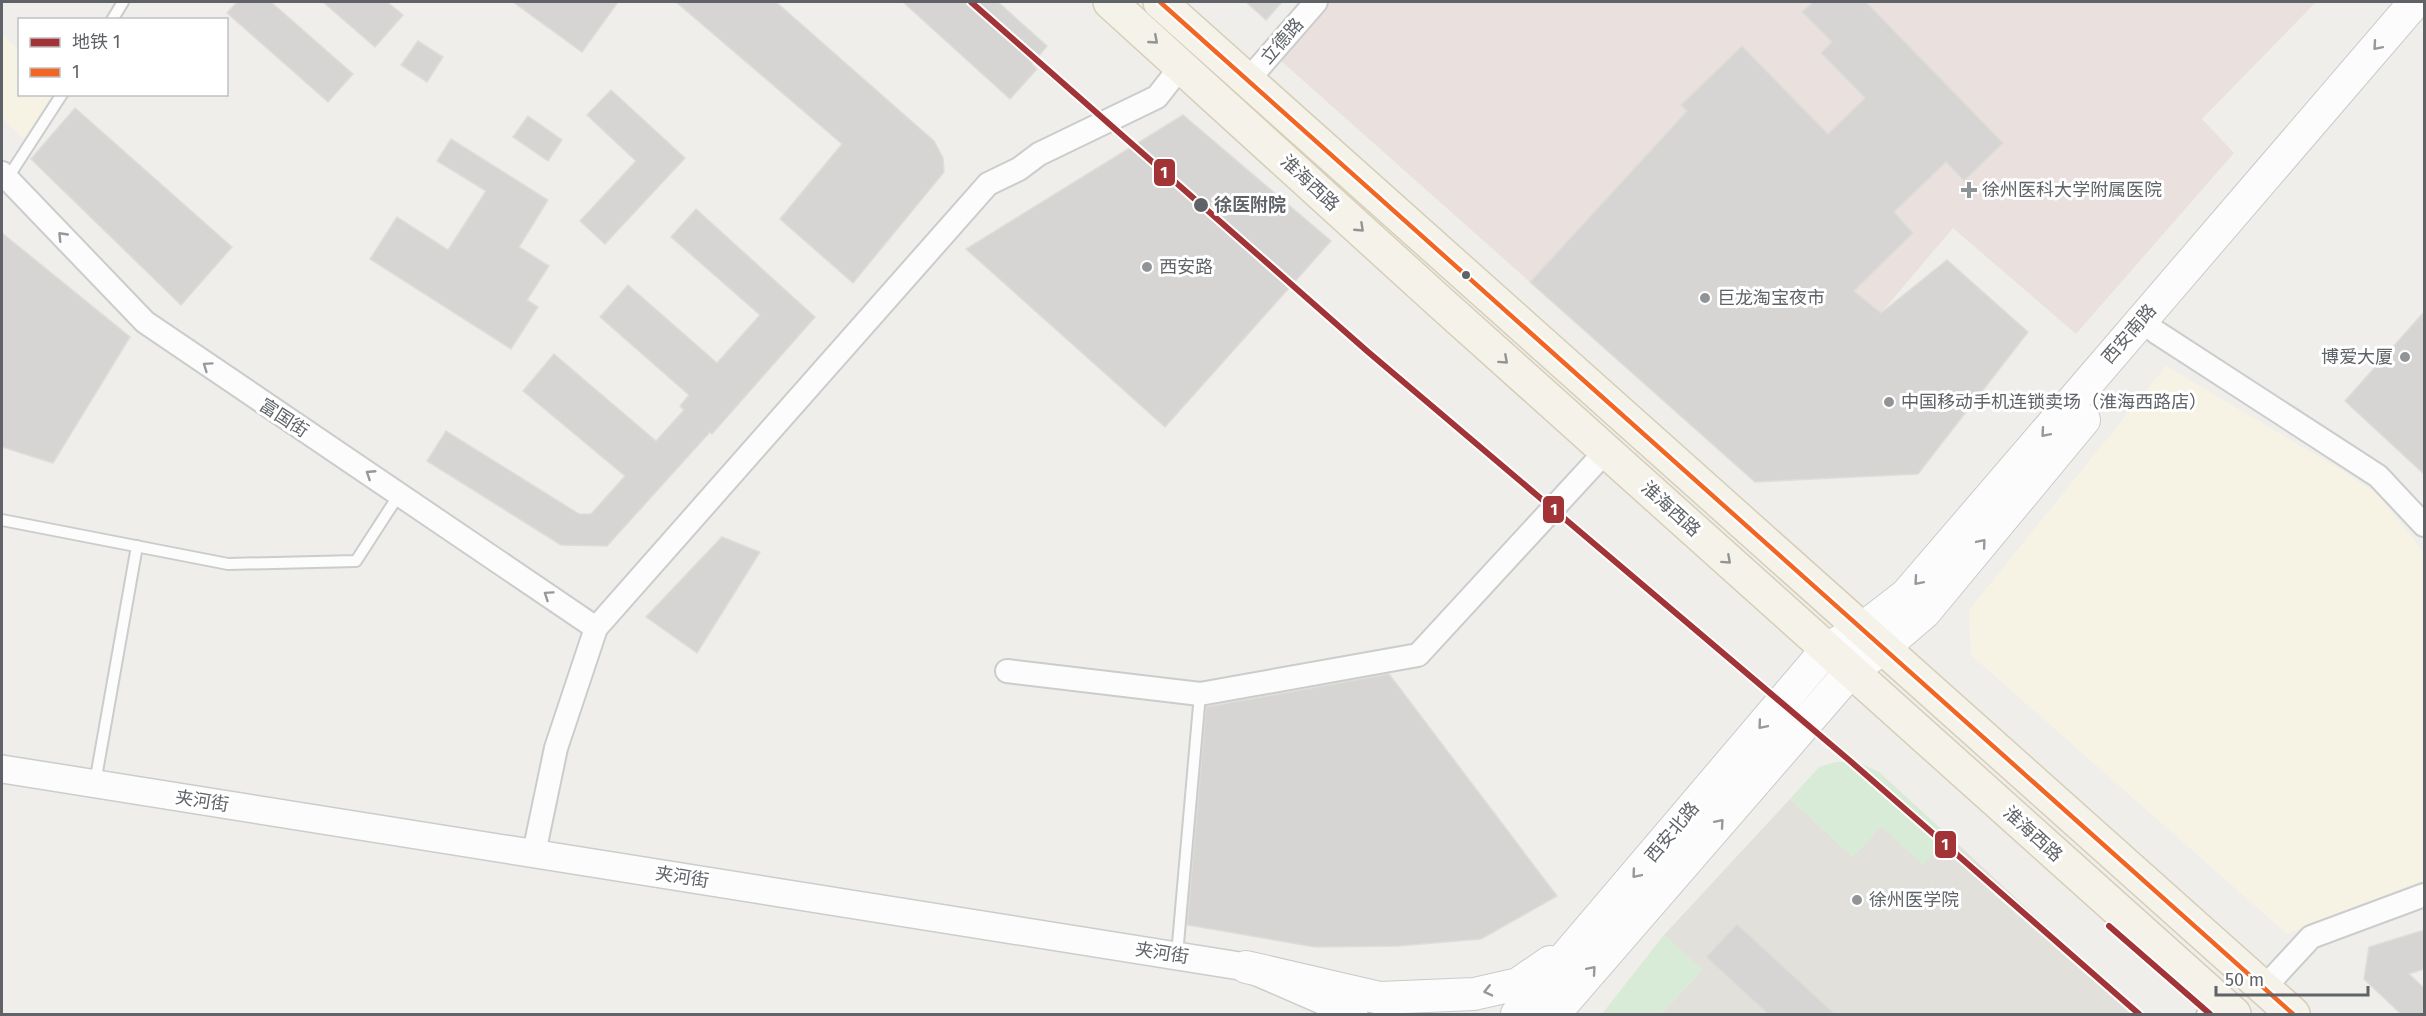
<svg xmlns="http://www.w3.org/2000/svg" width="2426" height="1016" viewBox="0 0 2426 1016" font-family="'Fira Sans','Noto Sans SC',sans-serif">
  <style>
    .commercial { fill: #f7f3e4 }
    .education { fill: #e2e0da }
    .medical { fill: #eae0de }
    .green { fill: #d8ebd6 }
    .building { fill: #d6d5d3; stroke: #deddd9; stroke-width: 1.5 }
    .lines { fill: none; stroke-linecap: round; stroke-linejoin: round }
    .service-casing { stroke: #cbcccc; stroke-width: 14 }
    .minor-casing { stroke: #cbcccc; stroke-width: 26 }
    .tertiary-casing { stroke: #cbcccc; stroke-width: 30 }
    .secondary-casing { stroke: #cacacb; stroke-width: 34 }
    .primary-casing { stroke: #d7ceb8; stroke-width: 36 }
    .service { stroke: #fdfcfc; stroke-width: 10 }
    .minor { stroke: #fdfcfc; stroke-width: 22 }
    .tertiary { stroke: #fdfcfc; stroke-width: 27 }
    .secondary { stroke: #fdfcfc; stroke-width: 32 }
    .primary { stroke: #f4f2e9; stroke-width: 33 }
    .bus-1-casing { stroke: #fff; stroke-width: 9 }
    .bus-1 { stroke: #f26522; stroke-width: 4.5 }
    .metro-1-casing { stroke: #fff; stroke-width: 10 }
    .metro-1 { stroke: #a23337; stroke-width: 6 }
    .oneway { stroke: #939595 }
    .oneway2 { stroke: #96999c }
    .poi-dot { fill: #919496; stroke: #fff; stroke-width: 2 }
    .stop-dot { fill: #5f6368; stroke: #fff; stroke-width: 2 }
    .labels { text-anchor: middle; stroke-width: 6; stroke-linejoin: round; paint-order: stroke }
    .street-label { font-size: 18px; fill: #5f6368; stroke: #fff }
    .poi-label { font-size: 18px; fill: #5f6368; stroke: #fff; text-anchor: start }
    .stop-label { font-size: 18px; font-weight: bold; fill: #5f6368; stroke: #fff; text-anchor: start }
    .line-badge { stroke: #fff; stroke-width: 2 }
    .badge-label { font-size: 16px; text-anchor: middle; font-weight: bold; fill: #fff }
  </style>
  <rect width="100%" height="100%" fill="#efeeea"/>
  <!-- commercial -->
  <g class="commercial">
    <polygon points="2,34 19,50 20,94 52,95 24,139 2,118"/>
    <polygon points="2166,366 2348,474 2379,496 2424,553 2424,880 2287,934 1971,655 1969,610"/>
  </g>
  <!-- education -->
  <polygon class="education" points="1790,799 1853,857 1881,826 1923,864 1949,836 2137,1011 2133,1014 1661,1014 1702,970 1664,935"/>
  <!-- medical -->
  <polygon class="medical" points="1315,2 2316,2 2202,119 2234,153 2076,334 1953,228 1881,313 1668,132 1530,282 1271,52"/>
  <!-- green -->
  <g class="green">
    <polygon points="1836,762 1857,762 1879,772 1949,836 1923,865 1881,826 1853,857 1790,799 1819,767"/>
    <polygon points="1664,935 1702,970 1661,1014 1602,1014"/>
  </g>
  <!-- building -->
  <g class="building">
    <polygon points="237,2 271,2 353,74 328,102 227,13"/>
    <polygon points="323,2 387,2 403,15 375,47"/>
    <polygon points="513,2 618,2 582,52"/>
    <polygon points="676,2 776,2 934,141 943,158 944,172 853,283 780,219 842,144"/>
    <polygon points="903,2 998,2 1047,46 1032,64 1037,69 1010,99"/>
    <polygon points="1246,2 1282,2 1266,20"/>
    <polygon points="1813,2 1866,2 2003,143 1964,181 1946,162 1894,212 1913,233 1854,291 1881,313 1947,260 2028,332 1918,474 1755,482 1530,282 1687,111 1681,105 1742,46 1828,134 1865,98 1821,53 1832,42 1802,12"/>
    <polygon points="418,41 443,57 427,82 401,65"/>
    <polygon points="611,90 685,158 605,244 580,221 636,161 587,115"/>
    <polygon points="75,108 232,247 181,305 31,159"/>
    <polygon points="1183,115 1331,241 1165,427 966,249"/>
    <polygon points="528,116 562,140 548,161 513,137"/>
    <polygon points="451,139 548,200 519,247 549,266 527,300 538,307 511,349 370,259 397,217 448,250 486,191 437,161"/>
    <polygon points="696,209 815,317 712,434 710,432 607,546 561,545 427,461 446,431 579,514 591,514 625,476 523,391 554,354 656,441 684,410 680,406 689,395 600,317 628,285 717,363 760,315 671,237"/>
    <polygon points="2,233 130,337 53,463 2,447"/>
    <polygon points="2424,312 2424,474 2345,401"/>
    <polygon points="722,537 760,552 697,653 646,617"/>
    <polygon points="1389,674 1557,896 1481,939 1398,946 1315,947 1187,925 1206,707"/>
    <polygon points="1737,924 1835,1014 1768,1014 1706,957"/>
    <polygon points="2424,930 2424,969 2409,974 2424,988 2424,1014 2401,1014 2364,979 2369,947"/>
  </g>
  <g class="lines">
    <!-- service casing -->
    <g class="service-casing">
      <g id="service">
        <polyline points="112,20 123,2"/>
        <polyline points="7,179 62,94"/>
        <polyline points="2,520 228,564 356,561 400,493"/>
        <polyline points="95,783 137,546"/>
        <polyline points="1177,955 1200,694"/>
        <polyline points="2202,1014 2215,1002"/>
      </g>
    </g>
    <!-- minor casing -->
    <g class="minor-casing">
      <g id="minor">
        <polyline points="1248,80 1316,2"/>
        <polyline points="2,173 145,322 596,628"/>
        <polyline points="2156,332 2378,476 2424,525"/>
        <polyline points="1007,671 1200,694 1418,655 1606,451"/>
        <polyline points="534,853 556,748 596,628 988,184 1019,169 1039,154 1157,97 1182,65"/>
        <polyline points="2264,988 2311,937 2424,895"/>
      </g>
    </g>
    <!-- tertiary casing -->
    <g class="tertiary-casing">
      <polyline id="tertiary" points="2,769 1246,967 1354,1014"/>
    </g>
    <!-- secondary casing -->
    <g class="secondary-casing">
      <g id="secondary">
        <polyline points="1246,967 1380,998 1474,994 1518,984 1550,962"/>
        <polyline points="1517,1014 1827,649 1862,629 1906,595 2415,2"/>
        <polyline points="1554,1014 1851,671 1883,648 1925,612 2084,420"/>
      </g>
    </g>
    <!-- primary casing -->
    <g class="primary-casing">
      <g id="primary">
        <polyline points="1110,2 1441,303 2234,1014"/>
        <polyline points="1160,2 2293,1014"/>
      </g>
    </g>
    <!-- service -->
    <use href="#service" class="service"/>
    <!-- minor -->
    <use href="#minor" class="minor"/>
    <!-- tertiary -->
    <use href="#tertiary" class="tertiary"/>
    <!-- secondary -->
    <use href="#secondary" class="secondary"/>
    <!-- primary -->
    <use href="#primary" class="primary"/>
    <!-- bus-1 casing -->
    <g class="bus-1-casing">
      <polyline id="bus-1" points="1160,2 2293,1014"/>
    </g>
    <!-- bus-1 -->
    <use href="#bus-1" class="bus-1"/>
    <!-- metro-1 casing -->
    <g class="metro-1-casing">
      <g id="metro-1">
        <polyline points="971,2 1367,351 1849,760 2139,1014"/>
        <polyline points="2109,926 2210,1014"/>
      </g>
    </g>
    <!-- metro-1 -->
    <use href="#metro-1" class="metro-1"/>
  </g>
  <!-- one-way arrows -->
  <defs><path id="oneway-chevron" d="M-2-3.5L2.5 0L-2 3.5" fill="none" stroke-width="1.6" stroke-linecap="round" stroke-linejoin="round" transform="scale(1.5)"/></defs>
  <g class="oneway">
    <use href="#oneway-chevron" transform="translate(1154 40) rotate(41)"/>
    <use href="#oneway-chevron" transform="translate(1360 228) rotate(43)"/>
    <use href="#oneway-chevron" transform="translate(1504 360) rotate(42)"/>
    <use href="#oneway-chevron" transform="translate(1727 560) rotate(42)"/>
  </g>
  <g class="oneway2">
    <use href="#oneway-chevron" transform="translate(2377 46) rotate(131)"/>
    <use href="#oneway-chevron" transform="translate(62 236) rotate(-134)"/>
    <use href="#oneway-chevron" transform="translate(207 366) rotate(-145)"/>
    <use href="#oneway-chevron" transform="translate(2045 433) rotate(131)"/>
    <use href="#oneway-chevron" transform="translate(370 474) rotate(-147)"/>
    <use href="#oneway-chevron" transform="translate(1982 543) rotate(-50)"/>
    <use href="#oneway-chevron" transform="translate(1918 581) rotate(131)"/>
    <use href="#oneway-chevron" transform="translate(548 595) rotate(-146)"/>
    <use href="#oneway-chevron" transform="translate(1762 725) rotate(130)"/>
    <use href="#oneway-chevron" transform="translate(1720 823) rotate(-49)"/>
    <use href="#oneway-chevron" transform="translate(1636 874) rotate(130)"/>
    <use href="#oneway-chevron" transform="translate(1592 970) rotate(-49)"/>
    <use href="#oneway-chevron" transform="translate(1488 991) rotate(167)"/>
  </g>
  <!-- markers -->
  <g class="poi-dot">
    <path d="M1966 181h6v6h6v6h-6v6h-6v-6h-6v-6h6z"/>
    <circle cx="1147" cy="267" r="6"/>
    <circle cx="1705" cy="298" r="6"/>
    <circle cx="2405" cy="357" r="6"/>
    <circle cx="1889" cy="402" r="6"/>
    <circle cx="1857" cy="900" r="6"/>
  </g>
  <g class="stop-dot">
    <circle cx="1201" cy="205" r="8"/>
    <circle cx="1466" cy="275" r="5"/>
  </g>
  <g class="labels">
    <!-- street labels -->
    <g class="street-label">
      <text transform="translate(1282 41) rotate(-49)" y="6">立德路</text>
      <text transform="translate(1310 183) rotate(43)" y="6">淮海西路</text>
      <text transform="translate(2129 334) rotate(-49)" y="6">西安南路</text>
      <text transform="translate(284 418) rotate(33)" y="6">富国街</text>
      <text transform="translate(1671 509) rotate(42)" y="6">淮海西路</text>
      <text transform="translate(202 801) rotate(9)" y="6">夹河街</text>
      <text transform="translate(1672 832) rotate(-50)" y="6">西安北路</text>
      <text transform="translate(2033 834) rotate(42)" y="6">淮海西路</text>
      <text transform="translate(682 877) rotate(9)" y="6">夹河街</text>
      <text transform="translate(1162 953) rotate(9)" y="6">夹河街</text>
    </g>
    <!-- poi labels -->
    <g class="poi-label">
      <text x="1982" y="196">徐州医科大学附属医院</text>
      <text x="1159" y="273">西安路</text>
      <text x="1717" y="304">巨龙淘宝夜市</text>
      <text x="2393" y="363" text-anchor="end">博爱大厦</text>
      <text x="1901" y="408">中国移动手机连锁卖场（淮海西路店）</text>
      <text x="1869" y="906">徐州医学院</text>
    </g>
    <!-- stop labels -->
    <g class="stop-label">
      <text x="1214" y="211">徐医附院</text>
    </g>
  </g>
  <g class="line-badge">
    <rect x="1153" y="158" width="23" height="29" rx="6" fill="#a23337"/>
    <rect x="1542" y="495" width="23" height="29" rx="6" fill="#a23337"/>
    <rect x="1934" y="830" width="23" height="29" rx="6" fill="#a23337"/>
  </g>
  <g class="badge-label">
    <text x="1164" y="178">1</text>
    <text x="1554" y="515">1</text>
    <text x="1945" y="850">1</text>
  </g>
  <!-- border -->
  <rect width="2426" height="1016" fill="none" stroke="#5f6368" stroke-width="6"/>
  <!-- legend -->
  <rect x="18" y="18" width="210" height="78" fill="#ffffff" stroke="#bfc1c3" stroke-width="1.5"/>
  <rect x="30" y="38" width="30" height="9" fill="#a23337" stroke="#bfc1c3" stroke-width="1.5"/>
  <text x="72" y="48" font-size="18" fill="#5f6368">地铁 1</text>
  <rect x="30" y="68" width="30" height="9" fill="#f26522" stroke="#bfc1c3" stroke-width="1.5"/>
  <text x="72" y="78" font-size="18" fill="#5f6368">1</text>
  <!-- scale -->
  <path d="M2216 986v9h152v-9" fill="none" stroke="#5f6368" stroke-width="3"/>
  <text x="2225" y="986" font-size="18" fill="#5f6368" stroke="#ffffff" stroke-width="4.5" paint-order="stroke">50 m</text>
</svg>
